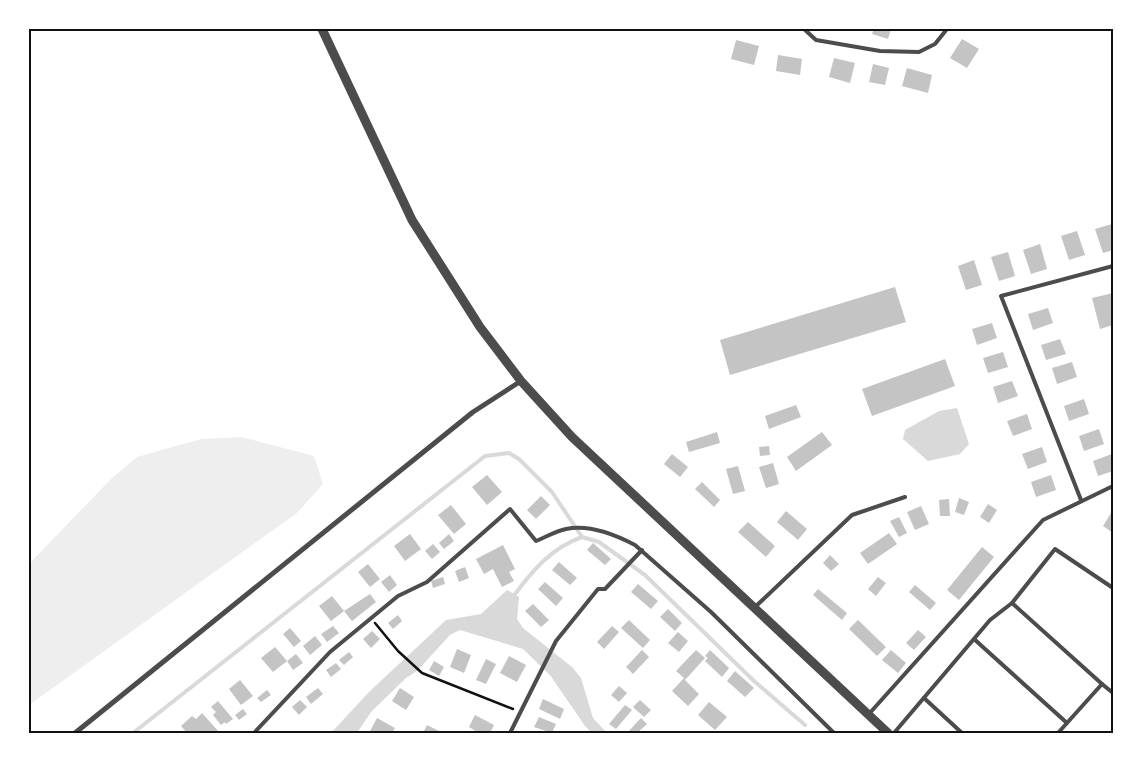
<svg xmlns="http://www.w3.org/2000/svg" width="1142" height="762" viewBox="0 0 1142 762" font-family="'Golos Text',sans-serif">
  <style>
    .green { fill: #eee }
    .water { fill: #d9d9d9 }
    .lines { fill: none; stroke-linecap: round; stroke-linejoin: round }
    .stream { stroke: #d9d9d9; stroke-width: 4 }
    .building { fill: #c4c4c4 }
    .path { stroke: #111; stroke-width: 2.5 }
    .service { stroke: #4c4c4c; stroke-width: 4 }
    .minor { stroke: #4c4c4c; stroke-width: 5 }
    .tertiary { stroke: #4c4c4c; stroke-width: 9 }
    .neatline { fill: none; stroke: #111; stroke-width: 2 }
  </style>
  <rect width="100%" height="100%" fill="#fff"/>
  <!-- green -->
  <polygon class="green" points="242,437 314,456 323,484 297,513 29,705 29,564 111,479 137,457 201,439"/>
  <!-- water -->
  <g class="water">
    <polygon points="957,408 969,444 960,454 928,461 903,439 905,430 939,411"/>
    <polygon points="507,590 519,597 517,619 523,628 572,667 581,678 593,718 607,733 592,733 585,726 550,675 523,649 460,630 450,635 417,671 406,678 371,712 357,733 331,733 369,692 446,620 481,614"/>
  </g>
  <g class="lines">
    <!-- stream -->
    <g class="stream">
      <path d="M512 598C532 571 551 548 582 537"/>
      <polyline points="133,733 485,456 509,453 519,459 552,492 582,537 599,542 645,575 754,681 805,725"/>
    </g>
  </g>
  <!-- building -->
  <g class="building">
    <polygon points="874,29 891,29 888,39 872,34"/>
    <polygon points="962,39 979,49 967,68 950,58"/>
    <polygon points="736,40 759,46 754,65 731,59"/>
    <polygon points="778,55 802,59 800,75 776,71"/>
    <polygon points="834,58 855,63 850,83 829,77"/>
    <polygon points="873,64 889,68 885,85 869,82"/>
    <polygon points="907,68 932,75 928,93 902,86"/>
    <polygon points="1112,224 1113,250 1103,253 1095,229"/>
    <polygon points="1077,231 1085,255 1069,260 1061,236"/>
    <polygon points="1040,244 1047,269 1031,274 1023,250"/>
    <polygon points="1008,252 1015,276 999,281 991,257"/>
    <polygon points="974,260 982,285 966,290 958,266"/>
    <polygon points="895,287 906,322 730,375 720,340"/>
    <polygon points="1113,293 1113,325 1100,329 1092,298"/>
    <polygon points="1048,308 1053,323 1033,330 1028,314"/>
    <polygon points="992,323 997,338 977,345 972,329"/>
    <polygon points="1060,339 1066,354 1046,360 1041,345"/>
    <polygon points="1003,352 1008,367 988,373 983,358"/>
    <polygon points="945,359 955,386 872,416 862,389"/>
    <polygon points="1072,362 1077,377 1057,384 1052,368"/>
    <polygon points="1012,381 1018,396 998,403 993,387"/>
    <polygon points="1084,399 1089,414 1069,421 1064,406"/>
    <polygon points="796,405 801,417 769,429 765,416"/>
    <polygon points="1027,414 1032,429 1013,436 1007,421"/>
    <polygon points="1099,429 1104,444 1084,451 1079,436"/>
    <polygon points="717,432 720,443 689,452 686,442"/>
    <polygon points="822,432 832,445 796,471 787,457"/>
    <polygon points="769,446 770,455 760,456 759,447"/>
    <polygon points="1042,447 1047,462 1028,469 1022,454"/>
    <polygon points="672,454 688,467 680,477 664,464"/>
    <polygon points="1112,454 1113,471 1098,476 1093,461"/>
    <polygon points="773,463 779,484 766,488 759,467"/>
    <polygon points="738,466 745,491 733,494 726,469"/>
    <polygon points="487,475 502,492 487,505 472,487"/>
    <polygon points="1051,475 1056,490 1036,497 1031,482"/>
    <polygon points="702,482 720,500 714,507 695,489"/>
    <polygon points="541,496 550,505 536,519 527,510"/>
    <polygon points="959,498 969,502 964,515 955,512"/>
    <polygon points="949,499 950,516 940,516 939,500"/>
    <polygon points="988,504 997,510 989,523 980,517"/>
    <polygon points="451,505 466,524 454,534 438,515"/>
    <polygon points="921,506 929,524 915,530 907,512"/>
    <polygon points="1113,510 1113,533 1103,526"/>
    <polygon points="786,511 807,529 798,540 777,522"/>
    <polygon points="899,517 907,533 899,537 890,521"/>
    <polygon points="748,522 775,546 766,557 738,532"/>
    <polygon points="889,533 897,544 868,564 860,553"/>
    <polygon points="410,534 421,549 405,561 394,546"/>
    <polygon points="449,534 454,541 444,549 439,543"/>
    <polygon points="593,543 611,559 605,565 587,550"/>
    <polygon points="433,544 440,552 432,559 425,551"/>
    <polygon points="503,545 515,569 509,572 514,581 502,587 493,569 484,574 476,559"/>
    <polygon points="982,547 994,557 959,600 947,590"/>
    <polygon points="830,555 839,564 831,571 823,563"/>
    <polygon points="559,562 577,578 570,585 552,570"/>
    <polygon points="368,564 380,579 370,587 358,572"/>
    <polygon points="465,567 469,578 459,582 455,571"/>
    <polygon points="390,575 397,585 389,592 381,582"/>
    <polygon points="443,577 445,584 433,588 431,581"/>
    <polygon points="878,577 886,583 876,596 868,589"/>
    <polygon points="545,582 563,598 556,606 538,589"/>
    <polygon points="638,584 658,601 651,609 631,592"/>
    <polygon points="915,585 936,603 930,610 909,592"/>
    <polygon points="818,589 847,613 842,620 813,595"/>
    <polygon points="370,594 376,602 352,621 344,611 331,621 319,606 332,596 344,611"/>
    <polygon points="533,604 549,620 541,627 525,611"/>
    <polygon points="668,609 682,623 675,631 660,617"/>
    <polygon points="398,615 402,621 393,629 388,623"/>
    <polygon points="629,620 650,640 643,648 621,628"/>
    <polygon points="858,620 886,647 877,656 849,629"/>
    <polygon points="333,626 339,633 327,642 321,634"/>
    <polygon points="612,626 619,632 604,649 597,642"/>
    <polygon points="290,628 301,641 294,647 283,634"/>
    <polygon points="918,630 926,637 914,650 906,643"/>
    <polygon points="372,631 380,639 371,648 363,639"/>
    <polygon points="678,632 688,641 679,652 668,643"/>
    <polygon points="315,636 322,645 310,655 303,646"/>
    <polygon points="275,647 287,661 273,672 261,658"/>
    <polygon points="457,649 471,655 464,673 450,667"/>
    <polygon points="642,650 649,657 633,674 626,667"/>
    <polygon points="696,650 705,658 685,680 699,694 688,706 672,691 684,678 676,671"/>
    <polygon points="710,650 729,668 722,677 705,661 708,658 705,656"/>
    <polygon points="891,650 906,663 898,673 882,660"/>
    <polygon points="349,652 353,657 344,665 339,660"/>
    <polygon points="296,654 303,663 293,670 287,661"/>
    <polygon points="509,656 526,665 517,682 500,673"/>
    <polygon points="486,659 496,664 486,684 476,680"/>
    <polygon points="434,661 444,667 439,676 429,670"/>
    <polygon points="336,663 341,669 331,677 326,670"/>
    <polygon points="735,671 754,688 745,697 727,681"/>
    <polygon points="240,680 253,696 241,705 229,689"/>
    <polygon points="619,686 627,693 619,702 611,695"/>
    <polygon points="318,688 323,694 311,704 306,697"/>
    <polygon points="400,688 414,697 406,710 392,701"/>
    <polygon points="267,690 271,695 261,702 257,698"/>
    <polygon points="543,699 564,709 560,719 539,709"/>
    <polygon points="300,700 307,707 299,715 292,707"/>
    <polygon points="640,700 651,710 644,717 633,707"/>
    <polygon points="218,701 233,719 226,724 225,722 221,725 213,715 216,712 211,707"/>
    <polygon points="709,702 727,717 715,730 698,715"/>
    <polygon points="625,705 632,710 616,729 609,724"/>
    <polygon points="243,709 247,714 239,720 235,715"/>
    <polygon points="202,713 219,732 218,733 187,733 181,726 192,716 196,719"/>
    <polygon points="475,715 494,725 490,733 479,733 469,727"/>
    <polygon points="539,717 556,724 552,733 534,727"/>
    <polygon points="377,718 395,728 392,733 369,733"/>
    <polygon points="641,718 647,724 637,733 627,733"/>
    <polygon points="427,725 443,733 423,733"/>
  </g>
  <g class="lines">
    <!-- path -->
    <polyline class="path" points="375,623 398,651 422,673 513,709"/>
    <!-- service -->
    <g class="service">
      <polyline points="804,29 816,40 880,51 919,52 935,44 947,29"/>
      <polyline points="1081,500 1001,296 1113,266"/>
      <polyline points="1012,603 1055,549 1113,588"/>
      <polyline points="754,608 852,515 905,497"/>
      <polyline points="974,639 1067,723"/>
      <polyline points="1102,684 1113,693"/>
      <polyline points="924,698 962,733"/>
      <polyline points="868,715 1043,520 1113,486"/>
      <path d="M254 733 330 652 398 596 427 582 510 509 536 541C546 537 556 531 566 529 589 524 616 535 635 545L711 612 834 733"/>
      <polyline points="510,733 556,641 598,589 605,589 642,550"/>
      <polyline points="894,733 990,620 1012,603 1102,684 1058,733"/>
    </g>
    <!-- minor -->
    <polyline class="minor" points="75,733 473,412 521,381"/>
    <!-- tertiary -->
    <polyline class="tertiary" points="322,29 412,220 480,327 521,381 572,437 888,733"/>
  </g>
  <!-- border -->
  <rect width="1142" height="762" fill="none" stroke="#ffffff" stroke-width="60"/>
  <rect x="30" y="30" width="1082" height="702" class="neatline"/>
</svg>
